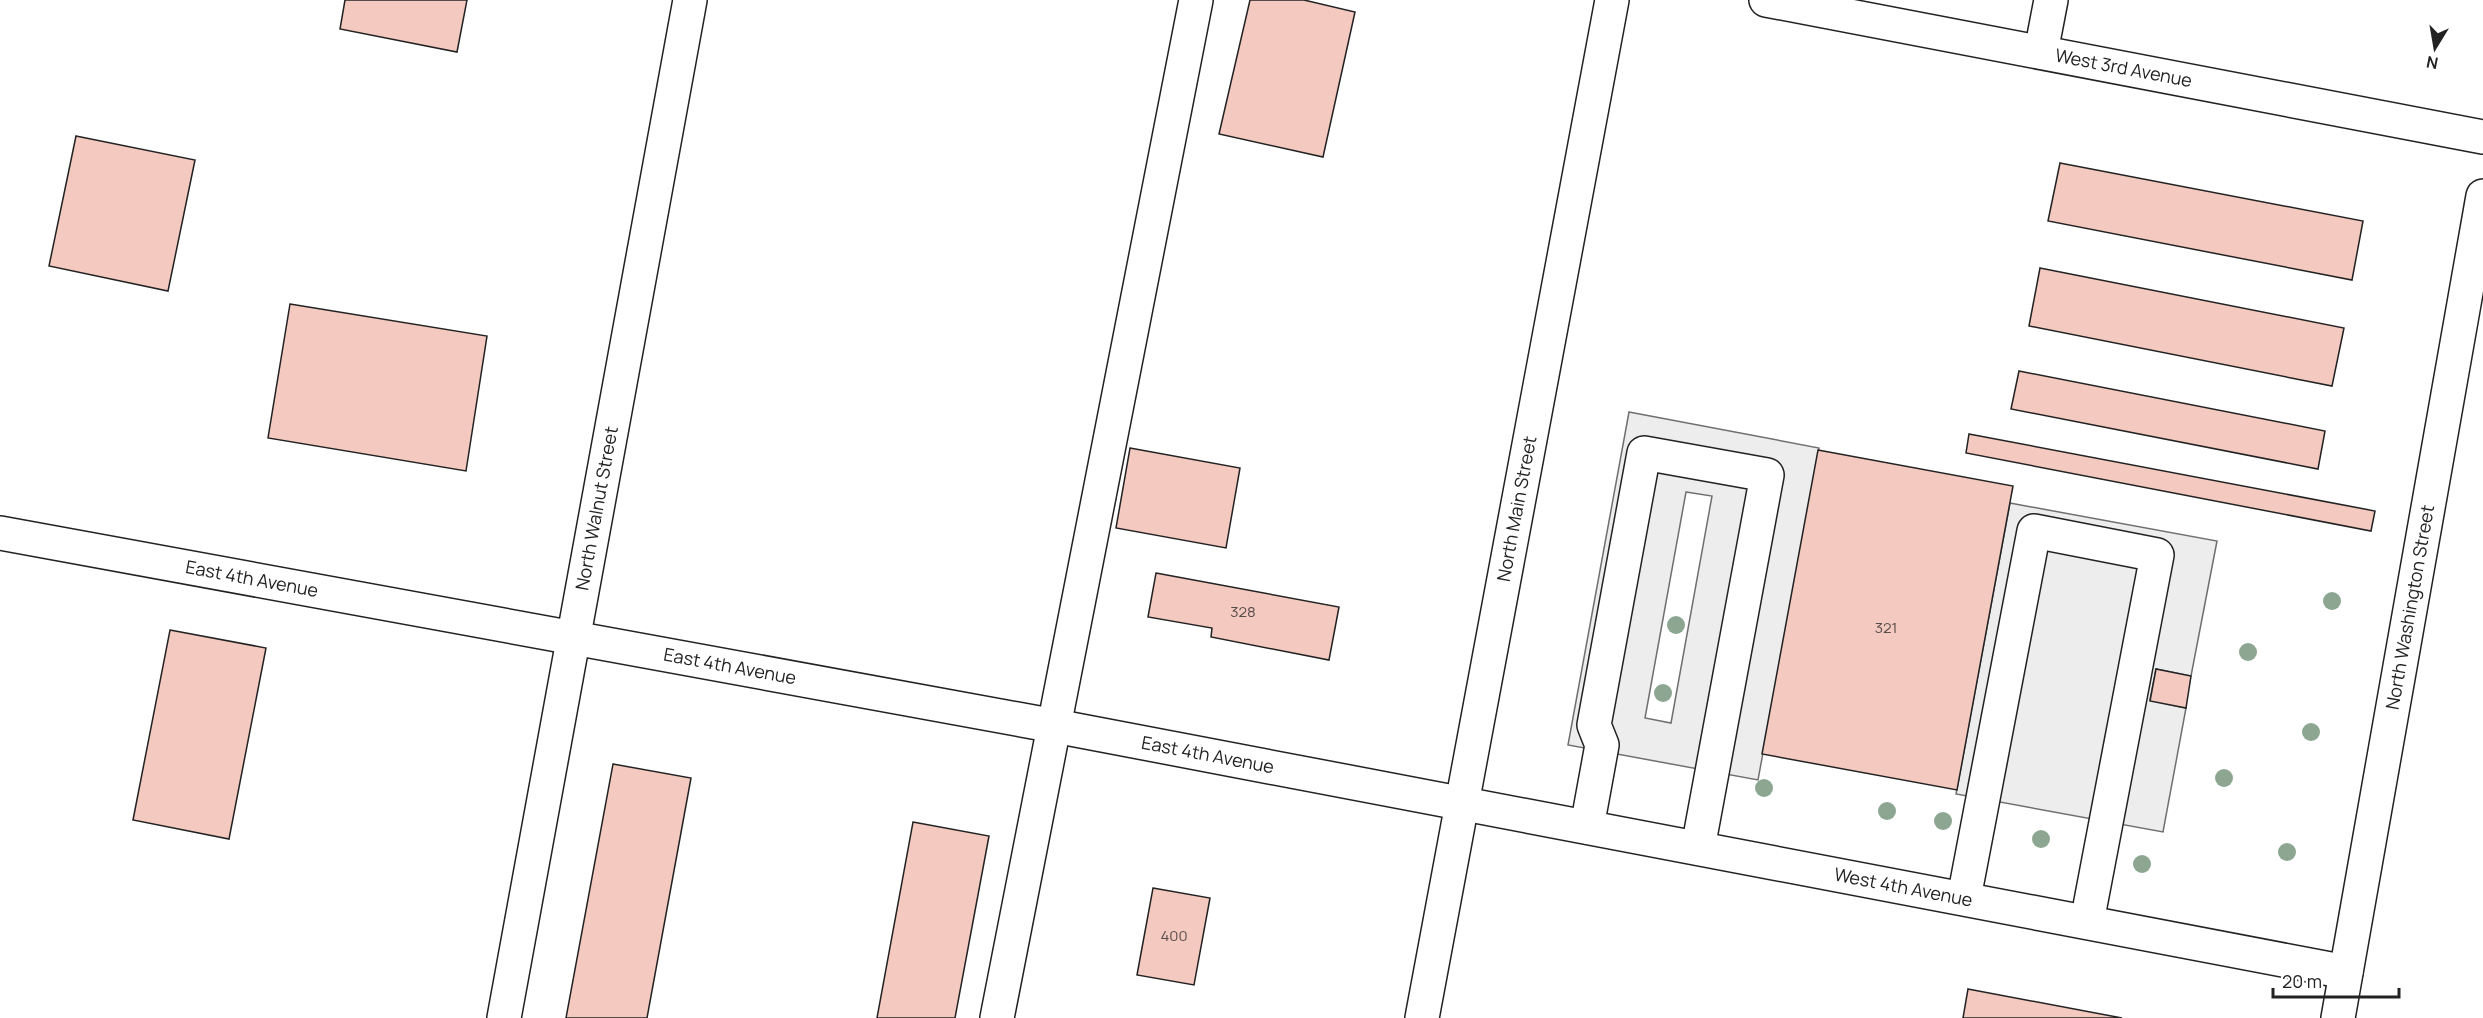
<svg xmlns="http://www.w3.org/2000/svg" width="2483" height="1018" viewBox="0 0 2483 1018" font-family="Manrope,sans-serif">
  <style>
    .parking { fill: #ededed; stroke: #6f6f6f; stroke-width: 1.5; fill-rule: evenodd }
    .building { fill: #f3c9c0; stroke: #222; stroke-width: 1.5 }
    .lines { fill: none; stroke-linecap: round; stroke-linejoin: round }
    .minor-casing { stroke: #222; stroke-width: 36 }
    .major-casing { stroke: #222; stroke-width: 36 }
    .minor { stroke: #fff; stroke-width: 33 }
    .major { stroke: #fff; stroke-width: 33 }
    .tree { fill: #8da692 }
    .labels { text-anchor: middle; stroke-width: 4.5; stroke-linejoin: round; paint-order: stroke }
    .number-label { font-size: 15px; fill: #564c4a }
    .street-label { font-size: 18px; fill: #222; stroke: #fff }
  </style>
  <rect width="100%" height="100%" fill="#fff"/>
  <!-- parking -->
  <g class="parking">
    <path d="M1629 412 1819 448 1758 780 1568 745ZM1686 492 1712 496 1671 723 1645 718Z"/>
    <polygon points="2010,503 2217,541 2191,676 2156,669 2150,700 2186,708 2163,832 1956,794"/>
  </g>
  <!-- building -->
  <g class="building">
    <polygon points="345,0 467,0 457,52 340,29"/>
    <polygon points="1250,0 1304,0 1355,12 1323,157 1219,134"/>
    <polygon points="76,136 195,160 168,291 49,266"/>
    <polygon points="2060,163 2363,221 2352,280 2048,221"/>
    <polygon points="2040,268 2344,328 2332,386 2029,326"/>
    <polygon points="290,304 487,336 466,471 268,438"/>
    <polygon points="2019,371 2325,431 2318,469 2011,409"/>
    <polygon points="1969,434 2375,511 2371,531 1966,453"/>
    <polygon points="1130,448 1240,468 1226,548 1116,528"/>
    <polygon points="1818,450 2013,486 1957,790 1762,754"/>
    <polygon points="1156,573 1339,607 1329,660 1211,637 1212,628 1148,617"/>
    <polygon points="170,630 266,648 229,839 133,820"/>
    <polygon points="2156,669 2191,676 2186,708 2150,701"/>
    <polygon points="613,764 691,778 647,1018 566,1018"/>
    <polygon points="913,822 989,836 955,1018 877,1018"/>
    <polygon points="1153,888 1210,898 1194,985 1137,975"/>
    <polygon points="1968,989 2122,1018 1963,1018"/>
  </g>
  <g class="lines">
    <!-- minor casing -->
    <g class="minor-casing">
      <g id="minor">
        <path id="s1" d="M1766 0 2483 137"/>
        <polyline points="2041,52 2051,0"/>
        <path id="s2" d="M0 533 1055 726 2346 972"/>
        <polyline points="1587,827 1602,745 1594,725 1644,453 1767,475 1698,848"/>
        <polyline points="1964,898 2034,531 2157,555 2087,922"/>
        <path id="s3" d="M504 1018 690 0"/>
        <polyline points="997,1018 1196,0"/>
        <path id="s4" d="M2338 1018 2483 196"/>
      </g>
    </g>
    <!-- major casing -->
    <g class="major-casing">
      <g id="major">
        <path id="s5" d="M1422 1018 1612 0"/>
      </g>
    </g>
    <!-- minor -->
    <use href="#minor" class="minor"/>
    <!-- major -->
    <use href="#major" class="major"/>
  </g>
  <!-- trees -->
  <g class="tree">
    <circle cx="2332" cy="601" r="9"/>
    <circle cx="1676" cy="625" r="9"/>
    <circle cx="2248" cy="652" r="9"/>
    <circle cx="1663" cy="693" r="9"/>
    <circle cx="2311" cy="732" r="9"/>
    <circle cx="2224" cy="778" r="9"/>
    <circle cx="1764" cy="788" r="9"/>
    <circle cx="1887" cy="811" r="9"/>
    <circle cx="1943" cy="821" r="9"/>
    <circle cx="2041" cy="839" r="9"/>
    <circle cx="2287" cy="852" r="9"/>
    <circle cx="2142" cy="864" r="9"/>
  </g>
  <g class="labels">
    <!-- number labels -->
    <g class="number-label">
      <text x="1243" y="617">328</text>
      <text x="1886" y="633">321</text>
      <text x="1174" y="941">400</text>
    </g>
    <!-- street labels -->
    <g class="street-label">
      <text dy="6" stroke="none"><textPath href="#s1" startOffset="364">West 3rd Avenue</textPath></text>
      <text dy="6" stroke="none"><textPath href="#s3" startOffset="518">North Walnut Street</textPath></text>
      <text dy="6" stroke="none"><textPath href="#s5" startOffset="518">North Main Street</textPath></text>
      <text dy="6" stroke="none"><textPath href="#s2" startOffset="256">East 4th Avenue</textPath></text>
      <text dy="6" stroke="none"><textPath href="#s4" startOffset="417">North Washington Street</textPath></text>
      <text dy="6" stroke="none"><textPath href="#s2" startOffset="742">East 4th Avenue</textPath></text>
      <text dy="6" stroke="none"><textPath href="#s2" startOffset="1228">East 4th Avenue</textPath></text>
      <text dy="6" stroke="none"><textPath href="#s2" startOffset="1936">West 4th Avenue</textPath></text>
    </g>
  </g>
  <!-- north arrow -->
  <g transform="translate(2435 48) rotate(191)" stroke="#ffffff" stroke-width="4.5" paint-order="stroke">
  <path d="M0-4.5L10 22L0 15L-10 22Z" fill="#222222"/>
  <text y="-9" font-size="16" font-weight="bold" text-anchor="middle" fill="#222222">N</text>
  </g>
  <!-- scale -->
  <path d="M2273 988v9h126v-9" fill="none" stroke="#222222" stroke-width="3"/>
  <text x="2282" y="988" font-size="18" fill="#222222" stroke="#ffffff" stroke-width="4.5" paint-order="stroke">20 m</text>
</svg>
